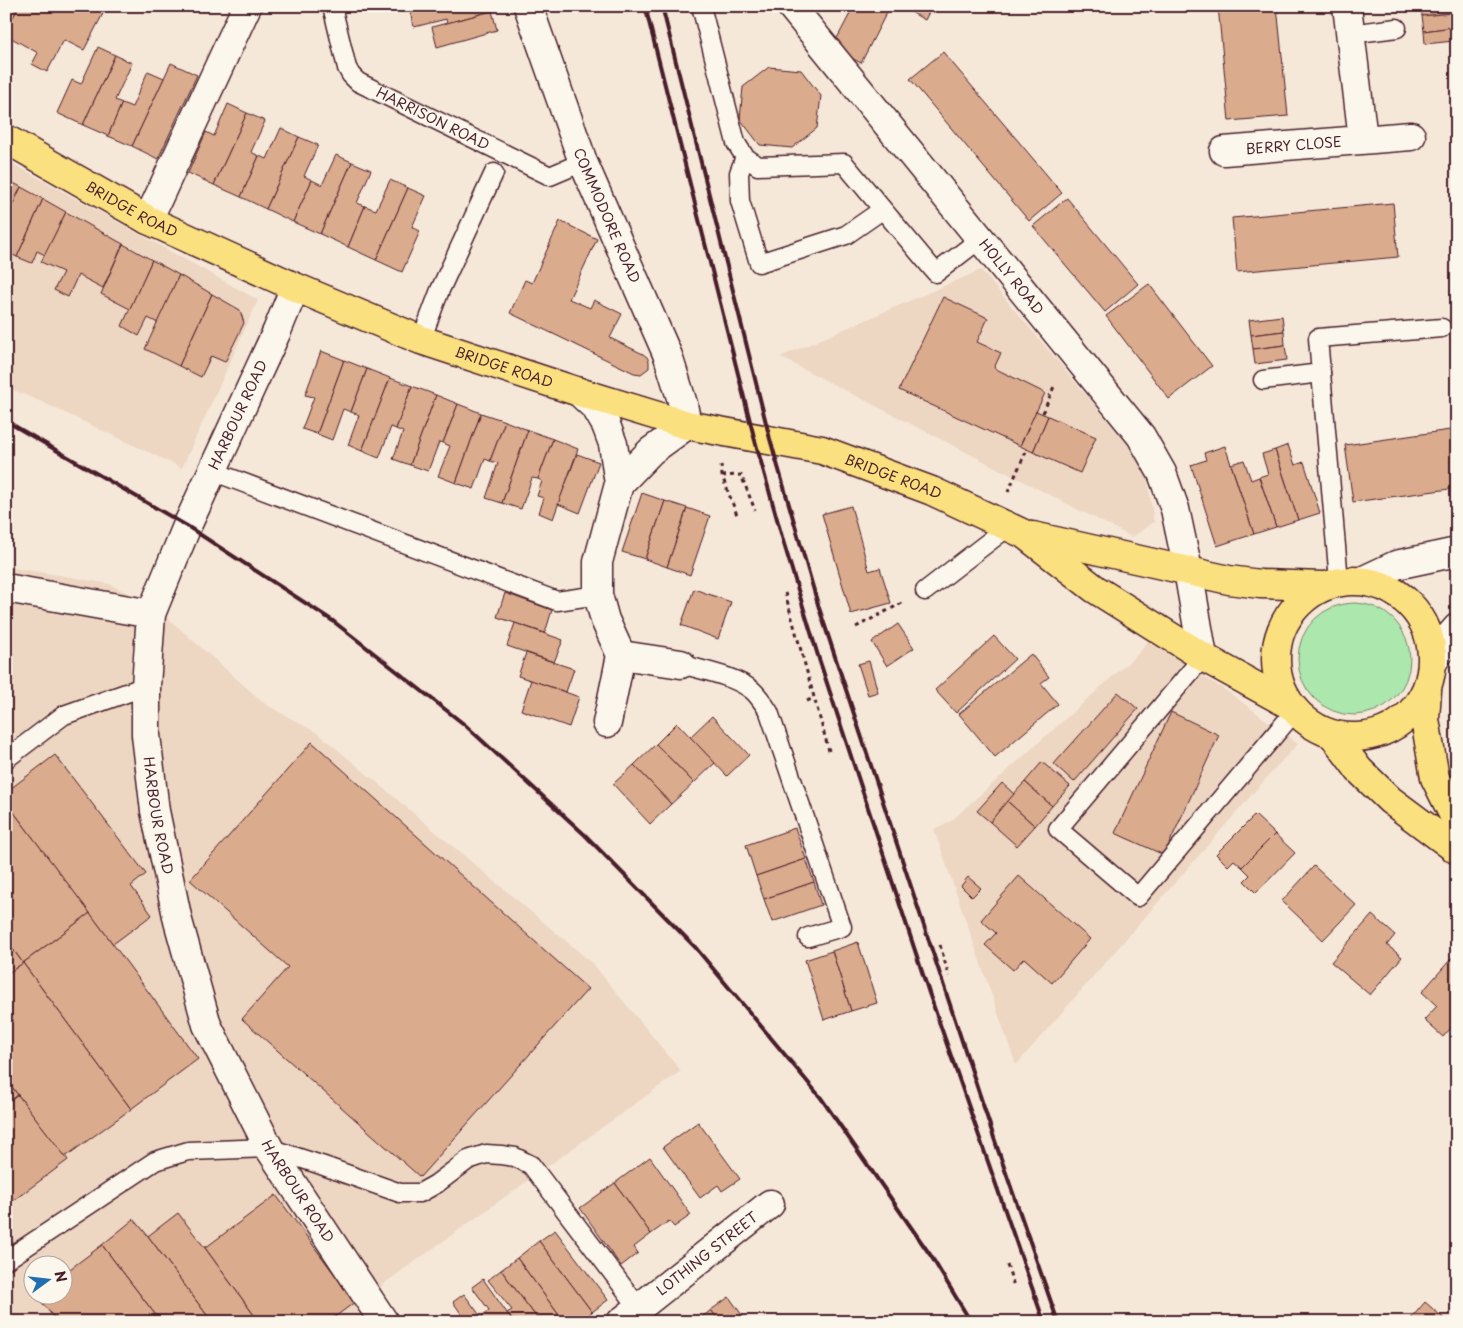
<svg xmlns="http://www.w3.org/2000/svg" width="1463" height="1328" viewBox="0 0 1463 1328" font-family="'Playpen Sans',sans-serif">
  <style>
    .built { fill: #edd6c2; fill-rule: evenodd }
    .green { fill: #ace7ad; stroke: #7b836c }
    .building { fill: #dbab8d; stroke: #4a1f2b }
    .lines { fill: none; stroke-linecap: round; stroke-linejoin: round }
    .lane-casing { stroke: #4a1f2b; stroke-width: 21 }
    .street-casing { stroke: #4a1f2b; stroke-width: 31 }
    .secondary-casing { stroke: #4a1f2b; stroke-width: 31 }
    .highway-casing { stroke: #4a1f2b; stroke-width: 31 }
    .path { stroke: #4a1f2b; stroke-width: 3; stroke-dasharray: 4 4; stroke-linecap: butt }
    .lane { stroke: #fbf7ec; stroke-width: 18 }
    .street { stroke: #fbf7ec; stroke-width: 28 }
    .secondary { stroke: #fbf7ec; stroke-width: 28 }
    .highway { stroke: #fbe080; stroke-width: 28 }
    .rail { stroke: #4a1f2b; stroke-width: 4 }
    .labels { text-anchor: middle; stroke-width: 4; stroke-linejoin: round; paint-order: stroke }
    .street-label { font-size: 14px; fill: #4a1f2b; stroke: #fbf7ec }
  </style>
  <rect width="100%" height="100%" fill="#f5e8d9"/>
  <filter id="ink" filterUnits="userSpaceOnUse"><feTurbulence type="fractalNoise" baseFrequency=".02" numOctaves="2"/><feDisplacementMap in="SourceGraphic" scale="10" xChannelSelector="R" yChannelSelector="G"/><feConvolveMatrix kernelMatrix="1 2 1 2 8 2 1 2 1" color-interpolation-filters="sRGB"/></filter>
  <g filter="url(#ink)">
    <!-- built -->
    <g class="built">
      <polygon points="6,160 258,300 182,468 42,402 6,387"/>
      <polygon points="981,270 1145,465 1154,522 1132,537 780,357"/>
      <path d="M6 567 65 576 109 584 154 606 265 704 319 734 592 963 681 1071 382 1285 364 1320 361 1322H6ZM32 1266H62V1296H32Z"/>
      <polygon points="1148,641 1231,694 1298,744 1277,766 1016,1065 934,829 951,821 1139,653"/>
    </g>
    <!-- green -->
    <circle class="green" cx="1354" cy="659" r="56"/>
    <!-- building -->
    <g class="building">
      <polygon points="6,6 19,6 6,31"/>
      <polygon points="19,6 107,6 84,50 64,40 47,72 32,64 38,53 6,35 6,31"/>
      <polygon points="431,6 490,6 492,11 447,23 446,19 414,27 410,12"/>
      <polygon points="854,6 890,6 861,63 832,48"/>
      <polygon points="900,6 932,6 925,20"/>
      <polygon points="1218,6 1277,6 1288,116 1229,121"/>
      <polygon points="1421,6 1450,6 1451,13 1422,16"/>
      <polygon points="492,11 497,30 437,47 432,27"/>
      <polygon points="1451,13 1453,27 1424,31 1422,16"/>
      <polygon points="1453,27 1454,41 1425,44 1424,31"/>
      <polygon points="98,47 115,55 83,125 57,113 72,80 81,84"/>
      <polygon points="943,52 1062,193 1029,221 910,79"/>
      <polygon points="115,55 132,63 115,100 122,103 108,136 83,125"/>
      <polygon points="171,63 197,75 158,159 132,146"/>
      <polygon points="769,67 801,70 821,96 817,128 792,148 760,145 740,119 743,87"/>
      <polygon points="148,71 164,78 132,146 108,136 122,103 132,107"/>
      <polygon points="228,104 247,113 214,185 188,173 206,132 214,136"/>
      <polygon points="247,113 265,121 251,152 259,156 241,197 214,185"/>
      <polygon points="281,128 299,137 266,209 241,197 259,156 267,159"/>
      <polygon points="299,137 318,145 304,176 312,180 293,222 266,209"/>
      <polygon points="336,155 352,162 320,234 293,222 312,180 322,185"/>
      <polygon points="352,162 371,170 357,203 365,206 348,247 320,234"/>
      <polygon points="6,179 21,187 6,219"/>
      <polygon points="390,180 408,188 376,260 348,247 365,206 376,210"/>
      <polygon points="21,187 43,199 17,257 6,252 6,246 11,236 6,234 6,219"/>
      <polygon points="408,188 426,196 412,227 420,231 402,272 376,260"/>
      <polygon points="1067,198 1138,284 1105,312 1033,226"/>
      <polygon points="43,199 66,212 45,255 37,251 32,263 17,257"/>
      <polygon points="1393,203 1398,257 1237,272 1232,218"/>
      <polygon points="66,212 123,244 103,288 78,275 68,297 54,290 63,272 41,262"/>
      <polygon points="560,221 597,239 569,299 590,308 594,300 622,314 610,338 643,354 647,357 649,361 649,368 641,374 634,373 510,313 525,280 532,283"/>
      <polygon points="123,244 152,260 130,309 101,294"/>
      <polygon points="152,260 179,275 158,323 148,318 139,336 122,326"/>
      <polygon points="179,275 212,294 179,366 145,349"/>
      <polygon points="1149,284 1212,366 1169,399 1106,316"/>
      <polygon points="212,294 240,310 244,323 225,362 211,356 201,377 179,366"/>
      <polygon points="943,297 988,318 977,342 1001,353 994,368 1045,393 1020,446 899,390"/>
      <polygon points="1282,316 1284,331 1251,335 1249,320"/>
      <polygon points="1284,331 1285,345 1253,349 1251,335"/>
      <polygon points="1285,345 1287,360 1255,364 1253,349"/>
      <polygon points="321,351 344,360 317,434 302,429 314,397 305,395"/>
      <polygon points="344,360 367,369 351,412 343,409 332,440 317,434"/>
      <polygon points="367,369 390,378 362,451 348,445 359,415 351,412"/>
      <polygon points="390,378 412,386 396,429 391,427 379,458 362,451"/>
      <polygon points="412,386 436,395 410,465 393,459 403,432 396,429"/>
      <polygon points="436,395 458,404 443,443 439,442 428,471 410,465"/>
      <polygon points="458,404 481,413 456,483 438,476 450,446 443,443"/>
      <polygon points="1036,411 1048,416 1033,452 1020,446"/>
      <polygon points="481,413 505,421 490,461 485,459 474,489 456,483"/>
      <polygon points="1048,416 1096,437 1080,473 1033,452"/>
      <polygon points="505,421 528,430 502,503 486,498 498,463 490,461"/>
      <polygon points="1457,429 1457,488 1353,502 1345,445"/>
      <polygon points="528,430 553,439 538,479 532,478 521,509 502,503"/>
      <polygon points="553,439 578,449 553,519 539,513 544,498 537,496 542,481 538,479"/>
      <polygon points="1288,445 1295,465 1304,462 1320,513 1298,520 1275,450"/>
      <polygon points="1225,446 1254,534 1217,546 1191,465 1206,460 1204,453"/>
      <polygon points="1275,450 1298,520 1276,527 1259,477 1268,474 1262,454"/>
      <polygon points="577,454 599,462 580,513 558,504"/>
      <polygon points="1244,460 1251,480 1259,477 1276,527 1254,534 1231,464"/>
      <polygon points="642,493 665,501 645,559 622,552"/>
      <polygon points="665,501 687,508 667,567 645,559"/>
      <polygon points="851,506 869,571 880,568 891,603 851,614 822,514"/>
      <polygon points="687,508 710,516 690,575 667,567"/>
      <polygon points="694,589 731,602 718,639 681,625"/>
      <polygon points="505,593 552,610 545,633 497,617"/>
      <polygon points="515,623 563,640 554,662 507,646"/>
      <polygon points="898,624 914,648 887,666 872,642"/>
      <polygon points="994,636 1015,659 956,713 935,690"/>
      <polygon points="526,653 574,669 566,692 518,676"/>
      <polygon points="1031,654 1049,677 1041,683 1058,704 995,757 959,714"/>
      <polygon points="869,661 878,692 868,695 858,664"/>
      <polygon points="531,680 579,697 569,727 521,710"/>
      <polygon points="1118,692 1138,709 1074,782 1054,764"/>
      <polygon points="1171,712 1219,735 1164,855 1115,833"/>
      <polygon points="712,716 749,755 727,776 690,737"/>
      <polygon points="677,723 715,763 694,783 656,744"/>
      <polygon points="312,742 588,989 420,1177 242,1019 288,967 190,880"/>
      <polygon points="656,744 694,783 671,804 634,765"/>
      <polygon points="55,755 146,874 131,886 152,915 113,944 6,802 6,792"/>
      <polygon points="1042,762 1070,786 1052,806 1025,782"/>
      <polygon points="634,765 671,804 650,824 613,784"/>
      <polygon points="1025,782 1052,806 1035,826 1007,801"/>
      <polygon points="1002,783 1014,794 990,822 977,811"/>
      <polygon points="1007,801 1035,826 1017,846 990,822"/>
      <polygon points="6,802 90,913 23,963 6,940"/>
      <polygon points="1255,815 1275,834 1242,867 1234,860 1228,866 1216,854"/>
      <polygon points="795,828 806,859 756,876 746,845"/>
      <polygon points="1275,834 1295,853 1256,893 1244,881 1250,875 1242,867"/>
      <polygon points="806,859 814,882 764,899 756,876"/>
      <polygon points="1314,866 1356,905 1323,940 1282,901"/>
      <polygon points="1019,876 1090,939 1052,983 1024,958 1013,970 985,945 996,933 981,920"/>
      <polygon points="968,877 981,888 972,897 961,886"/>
      <polygon points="814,882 821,905 772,922 764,899"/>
      <polygon points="90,913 198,1059 131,1109 23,963"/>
      <polygon points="1372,915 1395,935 1387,945 1402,957 1370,995 1331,962"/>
      <polygon points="6,940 23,963 6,975"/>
      <polygon points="858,942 877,1003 851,1011 832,951"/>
      <polygon points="832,951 851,1011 824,1020 805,960"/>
      <polygon points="1457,952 1457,1021 1443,1037 1424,1020 1437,1006 1422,992"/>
      <polygon points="23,963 131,1109 65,1157 6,1079 6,975"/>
      <polygon points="6,1079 18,1095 6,1104"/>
      <polygon points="18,1095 68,1160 6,1206 6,1104"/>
      <polygon points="698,1122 740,1179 722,1191 718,1185 700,1198 663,1147"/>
      <polygon points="650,1157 691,1215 674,1227 669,1221 651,1234 615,1183"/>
      <polygon points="615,1183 651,1234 634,1247 638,1253 621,1266 580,1208"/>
      <polygon points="276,1195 355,1302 328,1322 259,1322 205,1248"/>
      <polygon points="178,1213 205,1248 259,1322 212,1322 148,1236"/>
      <polygon points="134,1219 148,1236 212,1322 161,1322 102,1245"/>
      <polygon points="555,1230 608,1300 592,1312 539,1241"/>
      <polygon points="539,1241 592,1312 580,1322 564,1322 517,1258"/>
      <polygon points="102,1245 161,1322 57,1322 37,1296 62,1296 62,1275"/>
      <polygon points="517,1258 564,1322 540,1322 501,1270"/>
      <polygon points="501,1270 540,1322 514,1322 507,1313 512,1310 488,1280"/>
      <polygon points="483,1279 507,1313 514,1322 486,1322 482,1316 489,1310 472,1287"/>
      <polygon points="464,1294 485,1322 467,1322 453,1302"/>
      <polygon points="729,1297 747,1322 720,1322 711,1310"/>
      <polygon points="1425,1302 1448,1322 1408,1322"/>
      <polygon points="711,1310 720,1322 696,1322"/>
      <polygon points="441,1316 445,1322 434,1322"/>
    </g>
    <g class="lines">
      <!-- lane casing -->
      <g class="lane-casing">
        <g id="lane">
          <path id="s1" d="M332 6 347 68 351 75 358 82 550 176 583 162"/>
          <polyline points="701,6 736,143 745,157 758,166 844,163 936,273 980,239"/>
          <polyline points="1350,34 1397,28"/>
          <polyline points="745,157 739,173 740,201 759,263 846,235 882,210"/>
          <polyline points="421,340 440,290 494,173"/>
          <polyline points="1263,380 1321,373"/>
          <polyline points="212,471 557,601 598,595"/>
          <polyline points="1339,581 1318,338 1442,328"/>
          <polyline points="925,591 1008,527"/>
          <polyline points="1203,657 1058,829 1138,897 1295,711"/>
          <path d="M681 664C704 671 732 675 752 690 759 696 764 704 769 712L842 927 808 937"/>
          <polyline points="6,759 64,715 146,686"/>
          <polyline points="6,1260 155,1161 188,1151 269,1148 321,1165 400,1193 420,1193 436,1184 468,1160 486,1154 501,1155 515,1157 531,1165 639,1308"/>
        </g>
      </g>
      <!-- street casing -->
      <g class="street-casing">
        <g id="street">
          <path id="s2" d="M528 6 583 162 668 356 683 404 687 425 651 451 619 484"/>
          <path id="s3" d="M791 6 1141 436 1162 473 1175 509 1188 570 1203 657"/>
          <polyline points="1347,6 1363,139"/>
          <path id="s4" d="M1224 151 1411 136"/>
          <polyline points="148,220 247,6"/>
          <path id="s5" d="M295 287 277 331 187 526 151 614 146 686V735L155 811 178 921 207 1025 269 1148 384 1322"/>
          <polyline points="579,392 596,408 606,425 613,444 619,484 598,562 598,595 605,620 621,655 607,723"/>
          <polyline points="6,588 151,614"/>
          <polyline points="621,655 681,664"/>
          <path id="s6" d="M621 1322 770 1204"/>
        </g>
      </g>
      <!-- secondary casing -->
      <g class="secondary-casing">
        <g id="secondary">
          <polyline points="1364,580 1396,565 1457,552"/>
          <polyline points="1433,662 1450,636 1457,628"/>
        </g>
      </g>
      <!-- highway casing -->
      <g class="highway-casing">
        <g id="highway">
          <path id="s7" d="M6 139 148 220 295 287 421 340 579 392 687 425 822 450 932 491 1024 534 1095 589 1203 657 1290 705"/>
          <polyline points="1033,536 1229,580 1260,584 1323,586"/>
          <circle cx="1354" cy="659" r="78"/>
          <polyline points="1427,690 1425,719 1435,778 1457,822"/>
          <polyline points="1333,735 1359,770 1390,800 1457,850"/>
        </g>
      </g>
      <!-- path -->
      <g class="path">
        <polyline points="1043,413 1055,384"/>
        <polyline points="721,465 722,476 737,515"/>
        <polyline points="722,476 741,475 755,510"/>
        <polyline points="1008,492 1027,449"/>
        <polyline points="785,593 829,751"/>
        <polyline points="856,627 902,603"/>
        <polyline points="807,701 814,698"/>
        <polyline points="940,945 949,976"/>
        <polyline points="1007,1265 1014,1286"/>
      </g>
      <!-- lane -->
      <use href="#lane" class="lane"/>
      <!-- street -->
      <use href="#street" class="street"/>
      <!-- secondary -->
      <use href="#secondary" class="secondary"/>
      <!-- highway -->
      <use href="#highway" class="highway"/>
      <!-- rail -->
      <g class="rail">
        <polyline points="645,6 754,437 784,544 819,659 929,993 1044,1322"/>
        <polyline points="662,6 770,439 819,608 998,1150 1058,1322"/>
        <polyline points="6,421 187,526 333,621 465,725 585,835 695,947 821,1098 931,1256 971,1322"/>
      </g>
    </g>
  </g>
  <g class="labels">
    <!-- street labels -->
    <g class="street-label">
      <text dy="5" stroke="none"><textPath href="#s1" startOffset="165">HARRISON ROAD</textPath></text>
      <text dy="5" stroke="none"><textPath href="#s4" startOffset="70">BERRY CLOSE</textPath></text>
      <text dy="5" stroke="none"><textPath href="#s7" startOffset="144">BRIDGE ROAD</textPath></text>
      <text dy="5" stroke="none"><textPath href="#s2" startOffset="224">COMMODORE ROAD</textPath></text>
      <text dy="5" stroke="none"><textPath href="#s3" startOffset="349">HOLLY ROAD</textPath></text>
      <text dy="5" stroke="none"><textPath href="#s7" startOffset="549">BRIDGE ROAD</textPath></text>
      <text transform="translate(238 415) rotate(-65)" y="5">HARBOUR ROAD</text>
      <text dy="5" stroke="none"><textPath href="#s7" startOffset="954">BRIDGE ROAD</textPath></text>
      <text dy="5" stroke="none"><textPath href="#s5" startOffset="560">HARBOUR ROAD</textPath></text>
      <text dy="5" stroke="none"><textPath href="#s5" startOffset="965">HARBOUR ROAD</textPath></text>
      <text dy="5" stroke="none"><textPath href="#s6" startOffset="110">LOTHING STREET</textPath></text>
    </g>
  </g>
  <!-- margin -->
  <rect width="1463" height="1328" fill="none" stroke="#fbf7ec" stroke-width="25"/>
  <rect x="12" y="12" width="1438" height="1303" fill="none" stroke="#4a1f2b" stroke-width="2" filter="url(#ink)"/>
  <!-- north arrow -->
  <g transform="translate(48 1280) rotate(75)"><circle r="24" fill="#fbf7ec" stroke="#b4a19f"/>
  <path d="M0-4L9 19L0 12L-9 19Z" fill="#1f6fb2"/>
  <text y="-8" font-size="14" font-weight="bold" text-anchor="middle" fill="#4a1f2b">N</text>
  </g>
</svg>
